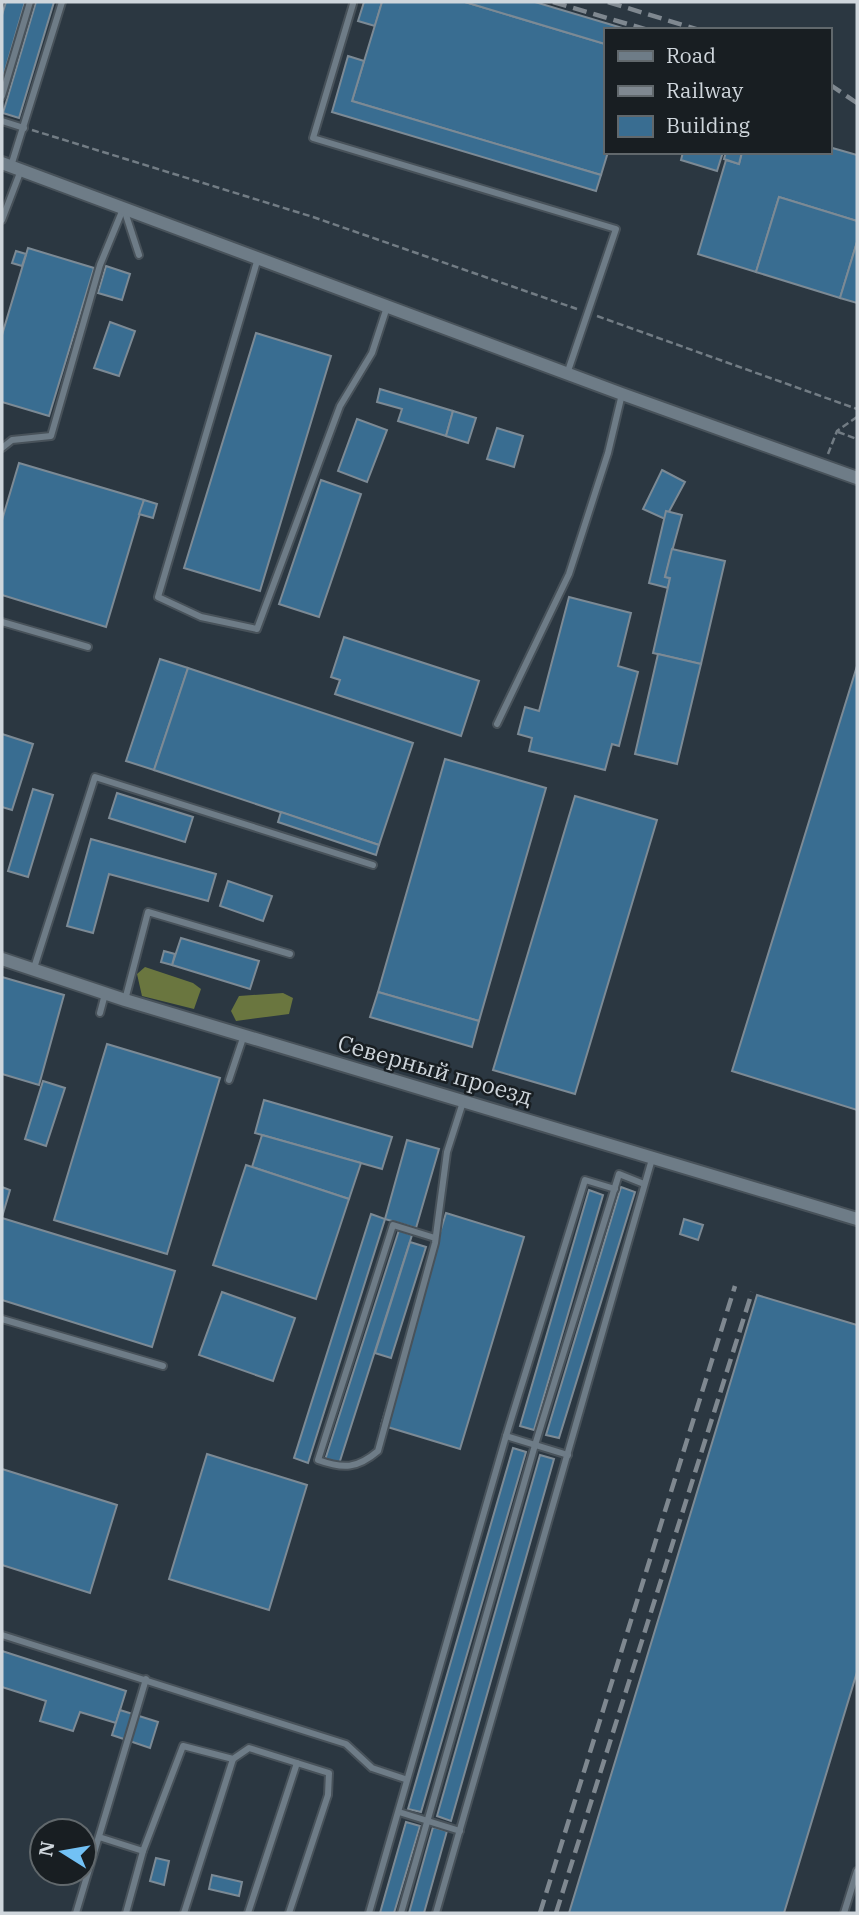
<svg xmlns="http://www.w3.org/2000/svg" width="859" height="1915" viewBox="0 0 859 1915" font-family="'IBM Plex Serif',serif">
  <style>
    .forest { fill: #6a763f }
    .building { fill: #396d91; stroke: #7c8a95; stroke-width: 2 }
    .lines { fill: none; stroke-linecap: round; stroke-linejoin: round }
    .lane-casing { stroke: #48525a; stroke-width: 10 }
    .street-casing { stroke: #48525a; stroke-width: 16 }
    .path { stroke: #727c84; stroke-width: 2.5; stroke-dasharray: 7 3.5; stroke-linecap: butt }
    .lane { stroke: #6e7c87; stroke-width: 6 }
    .street { stroke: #6e7c87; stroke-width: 12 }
    .rail { stroke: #7f8890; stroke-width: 4.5; stroke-dasharray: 14 7; stroke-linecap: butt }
    .labels { text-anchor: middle; stroke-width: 5; stroke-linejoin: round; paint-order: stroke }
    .street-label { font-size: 23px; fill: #cfd6dc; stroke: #181e22 }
  </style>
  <rect width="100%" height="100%" fill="#2b3741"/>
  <!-- forest -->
  <g class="forest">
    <polygon points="145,967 193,983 201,989 194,1009 142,996 137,974"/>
    <polygon points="283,993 293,998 289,1014 236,1021 231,1011 239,996"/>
  </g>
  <!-- building -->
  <g class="building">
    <polygon points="6,2 25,2 2,81 2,15"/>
    <polygon points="36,2 54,2 19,118 3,113"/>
    <polygon points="364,2 382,2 375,26 358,21"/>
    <polygon points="382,2 465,2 605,44 605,152 608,152 601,175 352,101"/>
    <polygon points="465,2 535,2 629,30 605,30 605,44"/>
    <polygon points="348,56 364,61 352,101 601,175 596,191 332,112"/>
    <polygon points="829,147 857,155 857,221 779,197 756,272 698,254 726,160 739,164 742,152 829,152"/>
    <polygon points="683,152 723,152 717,171 681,160"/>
    <polygon points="726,152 742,152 739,164 724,159"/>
    <polygon points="779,197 857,221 857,242 840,298 756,272"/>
    <polygon points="857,242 857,303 840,298"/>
    <polygon points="28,248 94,268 49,416 2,402 2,335"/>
    <polygon points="16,251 26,254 22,266 12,263"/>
    <polygon points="106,266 130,274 122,300 98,293"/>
    <polygon points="110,322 135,331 119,376 94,368"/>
    <polygon points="256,333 331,356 260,591 184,568"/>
    <polygon points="380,389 453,411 446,436 398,421 402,409 377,402"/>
    <polygon points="453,411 476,418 468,443 446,436"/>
    <polygon points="357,419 387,430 367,482 338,471"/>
    <polygon points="497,428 523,436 514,467 487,459"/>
    <polygon points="19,463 144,500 106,627 2,595 2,520"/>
    <polygon points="662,470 685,482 665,519 643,509"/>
    <polygon points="321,480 361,494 319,617 279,604"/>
    <polygon points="144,500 157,504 153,518 139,514"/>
    <polygon points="666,511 682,515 665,577 670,578 668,588 649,583"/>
    <polygon points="672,549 725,561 701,664 653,653 670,578 665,577"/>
    <polygon points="569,597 631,613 618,666 638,672 619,746 612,744 605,770 529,751 532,738 518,734 525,707 539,711"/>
    <polygon points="344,637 479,681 461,736 335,694 340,680 331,677"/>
    <polygon points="658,654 701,664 677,764 635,754"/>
    <polygon points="160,659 188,668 154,770 126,761"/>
    <polygon points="857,666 857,1110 732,1071"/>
    <polygon points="188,668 413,743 379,845 154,770"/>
    <polygon points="2,734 33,744 12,810 2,807"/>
    <polygon points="445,759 546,788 479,1021 378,992"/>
    <polygon points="33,789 53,795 28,877 8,871"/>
    <polygon points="117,793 193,817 185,842 109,818"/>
    <polygon points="575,796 657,820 575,1094 493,1070"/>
    <polygon points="281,812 379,845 376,855 278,822"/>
    <polygon points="91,839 216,874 208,901 109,874 93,933 67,926"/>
    <polygon points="228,881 272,896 263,921 220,906"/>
    <polygon points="181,938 259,961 250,989 172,965"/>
    <polygon points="164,951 175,954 172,965 161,962"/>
    <polygon points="2,977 64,995 39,1085 2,1074"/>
    <polygon points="378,992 479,1021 472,1047 370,1017"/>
    <polygon points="107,1044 220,1078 167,1254 54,1220"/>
    <polygon points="43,1081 65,1088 46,1146 25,1139"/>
    <polygon points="264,1100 392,1137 382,1169 255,1133"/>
    <polygon points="262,1135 361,1163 349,1199 252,1167"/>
    <polygon points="407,1140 439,1149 416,1228 385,1219"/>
    <polygon points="246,1165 349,1199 316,1299 213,1265"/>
    <polygon points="2,1187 10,1190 2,1217"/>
    <polygon points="621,1187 635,1192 559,1438 546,1435"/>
    <polygon points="589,1190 603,1195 534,1430 520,1426"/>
    <polygon points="446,1213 524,1237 460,1449 381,1425"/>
    <polygon points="371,1214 385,1219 308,1463 294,1458"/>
    <polygon points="2,1218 175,1271 152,1347 2,1300"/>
    <polygon points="684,1219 703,1225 698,1240 680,1234"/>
    <polygon points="399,1230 412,1235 339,1464 325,1460"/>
    <polygon points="410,1242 426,1247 391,1358 375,1353"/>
    <polygon points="222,1292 295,1318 273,1381 199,1355"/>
    <polygon points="757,1295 857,1325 857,1672 784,1913 569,1913"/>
    <polygon points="513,1448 526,1452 421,1812 408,1809"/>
    <polygon points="207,1454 307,1485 269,1610 169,1579"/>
    <polygon points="540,1455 554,1459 451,1821 437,1816"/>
    <polygon points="2,1469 117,1505 90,1593 2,1565"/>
    <polygon points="2,1651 126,1691 116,1723 80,1712 73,1731 40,1721 46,1701 2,1687"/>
    <polygon points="120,1710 158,1722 150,1748 112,1735"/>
    <polygon points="406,1822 420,1826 394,1913 380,1913"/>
    <polygon points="433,1827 447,1831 424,1913 409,1913"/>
    <polygon points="156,1858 169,1861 164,1885 150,1881"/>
    <polygon points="212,1875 242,1882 239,1896 209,1889"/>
  </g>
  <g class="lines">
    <!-- lane casing -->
    <g class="lane-casing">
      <g id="lane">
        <polyline points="353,4 313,138 616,229 567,374"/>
        <polyline points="2,96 30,2"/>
        <polyline points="2,121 24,128"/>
        <polyline points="11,166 62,2"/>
        <polyline points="124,209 139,255"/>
        <polyline points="2,220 21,170"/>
        <polyline points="258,258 158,597 201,617 257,629 340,406 372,353 387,307"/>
        <polyline points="2,448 12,440 51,436 100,265 123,209"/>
        <polyline points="2,622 88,647"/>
        <polyline points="497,724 569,574 608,453 622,394"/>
        <polyline points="33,971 95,777 373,865"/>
        <polyline points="125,1000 148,912 290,954"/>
        <polyline points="100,1013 105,994"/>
        <polyline points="229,1080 244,1035"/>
        <path d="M435 1238 393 1225 318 1460C343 1469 357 1469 378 1451L435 1243 447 1152 463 1102"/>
        <polyline points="2,1319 163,1366"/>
        <polyline points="506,1436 568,1455"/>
        <polyline points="2,1635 346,1744 372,1768 405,1779"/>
        <polyline points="399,1812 460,1831"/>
        <polyline points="99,1837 143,1851 183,1746 233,1759 249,1748 329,1773 328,1795 289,1913"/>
        <polyline points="76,1913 146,1679"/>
        <polyline points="126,1913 143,1851"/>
        <polyline points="184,1913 233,1759"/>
        <polyline points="248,1913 297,1763"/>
        <polyline points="369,1913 506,1436 585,1180 615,1189"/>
        <polyline points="401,1913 535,1445 619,1174 644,1184"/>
        <polyline points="436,1913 652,1159"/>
        <polyline points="844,1913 857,1871"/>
      </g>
    </g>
    <!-- street casing -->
    <g class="street-casing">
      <g id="street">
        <polyline points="2,163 622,394 857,478"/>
        <polyline points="2,959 125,1000 857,1219"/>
      </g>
    </g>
    <!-- path -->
    <g class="path">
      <polyline points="32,130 313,217 577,309"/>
      <polyline points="597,316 857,409"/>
      <polyline points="838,432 857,439"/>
      <polyline points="828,454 837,431 857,417"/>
    </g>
    <!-- lane -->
    <use href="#lane" class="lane"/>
    <!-- street -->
    <use href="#street" class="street"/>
    <!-- rail -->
    <g class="rail">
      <polyline points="553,2 648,30"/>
      <polyline points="608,2 699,30"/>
      <polyline points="829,84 857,103"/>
      <polyline points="540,1913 735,1286"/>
      <polyline points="556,1913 752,1292"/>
    </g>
  </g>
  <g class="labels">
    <!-- street labels -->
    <g class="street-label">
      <text transform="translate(435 1070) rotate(16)" y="8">Северный проезд</text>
    </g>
  </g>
  <!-- border -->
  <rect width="859" height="1915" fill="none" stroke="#cfd6dc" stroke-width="7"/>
  <!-- legend -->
  <rect x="604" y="28" width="228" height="126" fill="#181e22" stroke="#61686c" stroke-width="2"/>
  <rect x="618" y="51" width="35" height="10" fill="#6e7c87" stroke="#61686c" stroke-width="2"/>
  <text x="666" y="63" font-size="21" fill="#cfd6dc">Road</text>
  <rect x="618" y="86" width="35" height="10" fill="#7f8890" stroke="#61686c" stroke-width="2"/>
  <text x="666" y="98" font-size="21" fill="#cfd6dc">Railway</text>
  <rect x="618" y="116" width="35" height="21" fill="#396d91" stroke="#61686c" stroke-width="2"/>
  <text x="666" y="133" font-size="21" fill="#cfd6dc">Building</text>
  <!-- north arrow -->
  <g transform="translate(63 1852) rotate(281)"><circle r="33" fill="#181e22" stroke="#61686c" stroke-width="2"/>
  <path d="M0-5L12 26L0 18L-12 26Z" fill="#72c1f5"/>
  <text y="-10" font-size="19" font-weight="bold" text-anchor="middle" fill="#cfd6dc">N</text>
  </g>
</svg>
